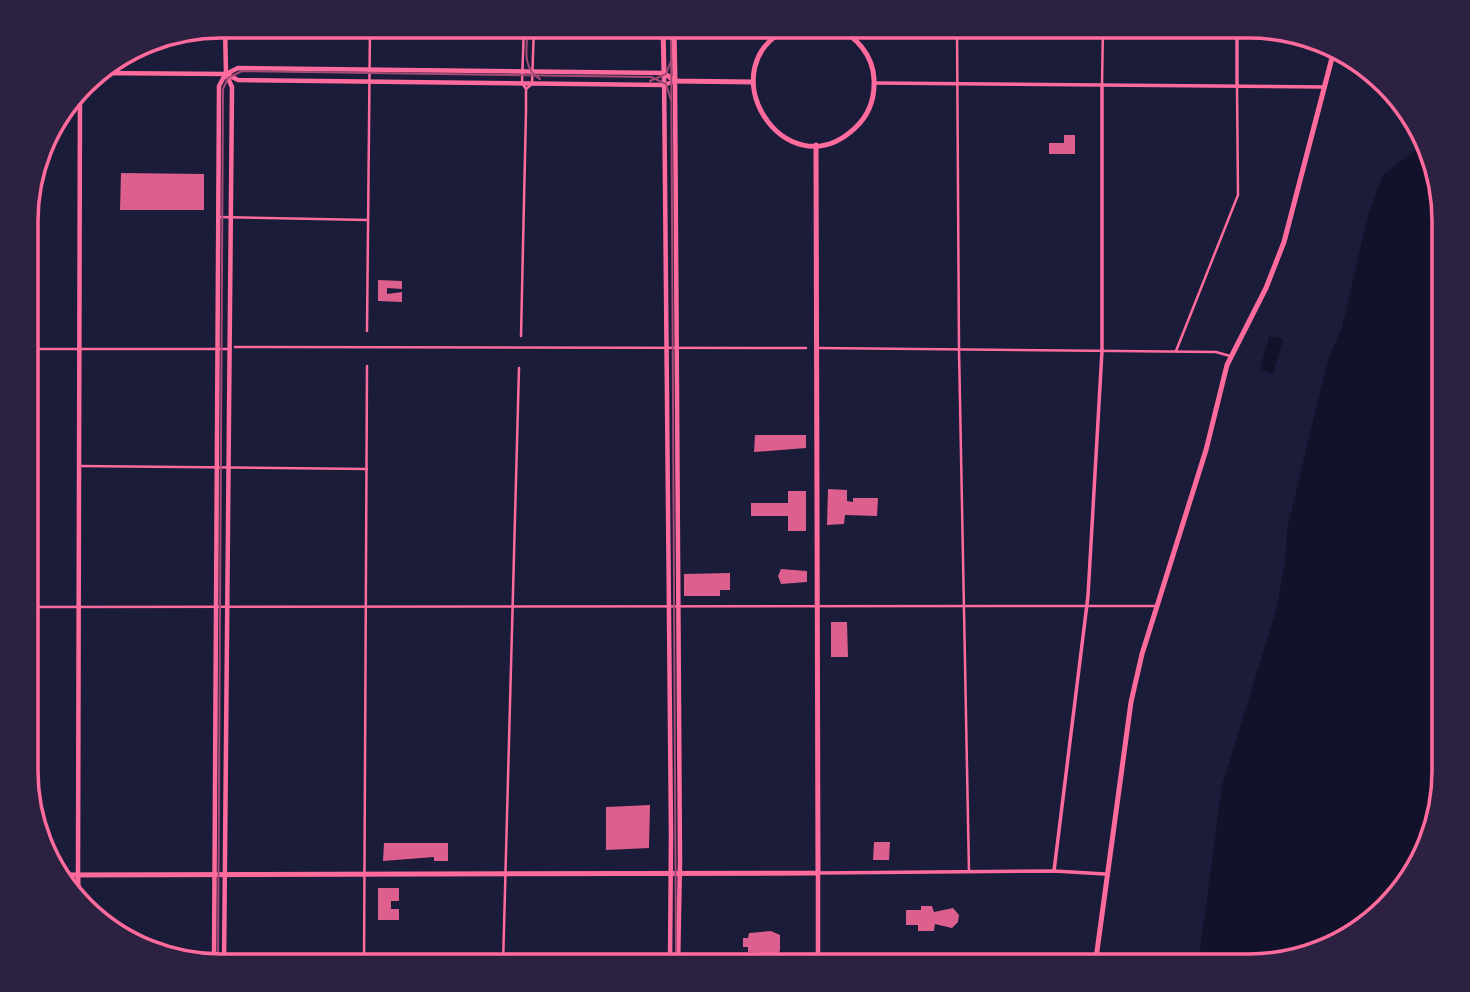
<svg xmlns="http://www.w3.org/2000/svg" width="1470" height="992" viewBox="0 0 1470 992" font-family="Commissioner,sans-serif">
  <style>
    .water { fill: #12122b }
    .building { fill: #dd5f8e }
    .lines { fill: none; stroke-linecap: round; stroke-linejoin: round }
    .pedestrian { stroke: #ff6b9d; stroke-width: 2.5 }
    .minor { stroke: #ff6b9d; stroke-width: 2.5 }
    .tertiary { stroke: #ff6b9d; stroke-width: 3.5 }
    .secondary { stroke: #ff6b9d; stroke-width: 4.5 }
    .primary { stroke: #ff6b9d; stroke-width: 5 }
    .tram { stroke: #a44b75; stroke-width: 2 }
    .rim { fill: none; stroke: #ff6b9d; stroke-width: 3.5 }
  </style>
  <rect width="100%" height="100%" fill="#1b1b3a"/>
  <!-- water -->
  <g class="water">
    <polygon points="1425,142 1443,209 1443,783 1404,889 1335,945 1249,966 1198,966 1222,786 1277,607 1285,562 1287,529 1328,360 1342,327 1368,216 1383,175"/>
    <polygon points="1269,336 1283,339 1273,374 1260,370"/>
  </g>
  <!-- building -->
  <g class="building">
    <polygon points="1064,135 1075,135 1075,154 1049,154 1049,143 1064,143"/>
    <polygon points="121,173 204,174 204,210 120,210"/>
    <polygon points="378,280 402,281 402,289 387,288 387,294 402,292 402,302 378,301"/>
    <polygon points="755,435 806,435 806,448 754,452"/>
    <polygon points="828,489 847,490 847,501 853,502 853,498 878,498 877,516 845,515 844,524 827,525"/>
    <polygon points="788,491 806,491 806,531 788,531 788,516 751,516 751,503 788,503"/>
    <polygon points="781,569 807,571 807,582 781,584 778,576"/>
    <polygon points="730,573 730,590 720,590 720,596 684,596 684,574"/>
    <polygon points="831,622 847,622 848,657 831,657"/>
    <polygon points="650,805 649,848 606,850 606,807"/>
    <polygon points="874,842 890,842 889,860 873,860"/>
    <polygon points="384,843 448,843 448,861 434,861 434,857 383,861"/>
    <polygon points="378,888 399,888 399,901 391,901 391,909 399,909 399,920 378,920"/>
    <polygon points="921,906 932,906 934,912 953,908 959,915 958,922 952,928 935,924 934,931 918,931 918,925 906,925 906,910 921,910"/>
    <polygon points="771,931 780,935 780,951 777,954 748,952 748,947 743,947 743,938 748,938 749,933"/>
    <polygon points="645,954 659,954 662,966 645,966"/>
    <polygon points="773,958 799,958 802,966 773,966"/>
  </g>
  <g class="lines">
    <!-- pedestrian -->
    <polyline class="pedestrian" points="235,347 806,348"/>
    <!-- minor -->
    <g class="minor">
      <polyline points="957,27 959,349 969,872"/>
      <polyline points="1102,85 1103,27"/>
      <polyline points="526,89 532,84 534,26"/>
      <polyline points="218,217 368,220"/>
      <polyline points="367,331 370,26"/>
      <polyline points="521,336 526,111 526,89 522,83 524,26"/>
      <polyline points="818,348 1216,352 1230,356"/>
      <polyline points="28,349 230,349"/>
      <polyline points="1176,351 1238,195 1237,86"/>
      <polyline points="79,466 367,469"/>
      <polyline points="28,607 1157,606"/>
      <polyline points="364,965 367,366"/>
      <polyline points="503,965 519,368"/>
    </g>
    <!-- tertiary -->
    <g class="tertiary">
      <polyline points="874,83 1324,87"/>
      <polyline points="1237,86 1237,27"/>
      <polyline points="1054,871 1088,596 1102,351 1102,85"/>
      <polyline points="818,873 1054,871 1105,874"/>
    </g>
    <!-- secondary -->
    <g class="secondary">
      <polyline points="95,73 226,74 238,80 664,85 675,81 680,862 678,966"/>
      <polyline points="226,74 238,68 664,73 671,834 670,966"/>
      <polyline points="78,875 80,90"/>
      <polyline points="214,965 219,86 225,75"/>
      <polyline points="224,965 232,87 226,74 225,26"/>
      <polyline points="818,966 818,873"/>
    </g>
    <!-- primary -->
    <g class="primary">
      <polyline points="663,26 664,73 675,81 753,82"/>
      <polyline points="674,26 675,81"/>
      <path d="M794 26C702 63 785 194 855 128 869 115 875 98 874 79 873 55 856 36 834 26"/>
      <polyline points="58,875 818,873 816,145"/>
      <polyline points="78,875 78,897"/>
      <polyline points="1095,966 1131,702 1142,654 1206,450 1227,365 1266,288 1284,242 1333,54"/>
    </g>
    <!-- tram -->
    <g class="tram">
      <path d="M528 26C527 45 521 69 540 79"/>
      <polyline points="671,26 676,966"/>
      <polyline points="650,81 666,74 671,61"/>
      <polyline points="218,965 223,89 228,78 242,71 651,77 666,84 671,100"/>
    </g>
  </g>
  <!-- crop -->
  <path d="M0 0H1470V992H0ZM221 38H1249A183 183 0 0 1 1432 221V771A183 183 0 0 1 1249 954H221A183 183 0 0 1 38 771V221A183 183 0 0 1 221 38Z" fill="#2d2142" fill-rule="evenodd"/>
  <path class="rim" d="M221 38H1249A183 183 0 0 1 1432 221V771A183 183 0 0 1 1249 954H221A183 183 0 0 1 38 771V221A183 183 0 0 1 221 38Z"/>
</svg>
